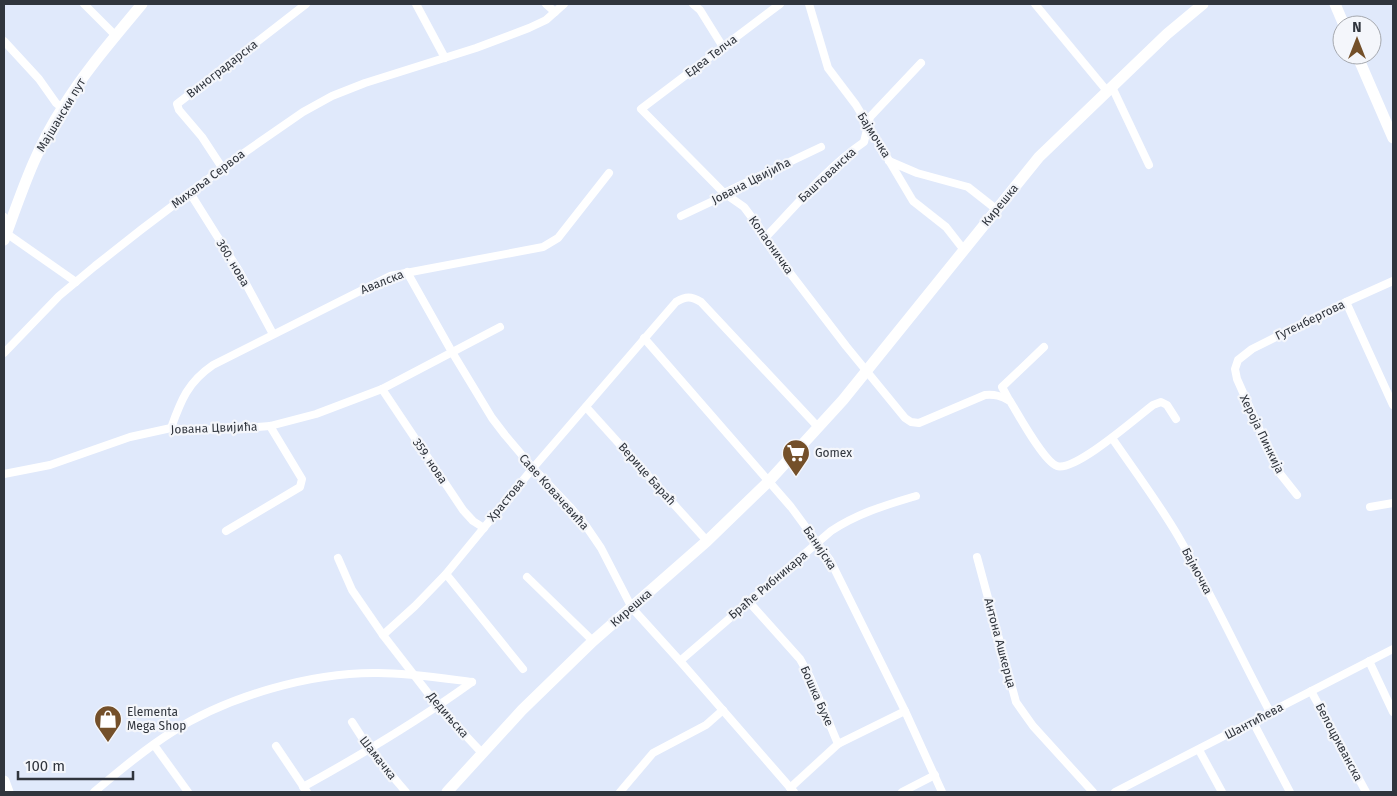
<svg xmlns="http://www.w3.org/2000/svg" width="1397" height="796" viewBox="0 0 1397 796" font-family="'Fira Sans',sans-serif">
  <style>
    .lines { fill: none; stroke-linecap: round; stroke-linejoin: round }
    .street { stroke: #fff; stroke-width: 8 }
    .secondary { stroke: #fff; stroke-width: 11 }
    .labels { text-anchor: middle; stroke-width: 4.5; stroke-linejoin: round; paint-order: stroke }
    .street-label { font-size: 12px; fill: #30353d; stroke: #f4f6fb }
    .poi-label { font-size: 12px; fill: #30353d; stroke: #f4f6fb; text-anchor: start }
  </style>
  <rect width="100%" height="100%" fill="#e0e9fb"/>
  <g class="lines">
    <!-- street -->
    <g class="street">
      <polyline points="84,4 116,36"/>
      <polyline points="416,4 445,58"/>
      <polyline points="546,4 555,12"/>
      <polyline points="693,4 700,10 723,47"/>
      <path d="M780 4 641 109 724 193 744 207 759 227 764 239 846 346 905 418 911 422 919 423 985 395C995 394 1001 396 1010 401 1018 414 1044 462 1057 466 1075 472 1137 417 1153 405L1161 402 1167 405 1176 419"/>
      <polyline points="809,4 828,68 856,105 913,201 946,227 964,250"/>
      <polyline points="1035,4 1107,91"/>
      <polyline points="4,41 39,79 56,103 62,108"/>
      <polyline points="1112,87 1149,165"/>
      <polyline points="889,161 917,173 968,187 996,209"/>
      <polyline points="223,169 202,137 179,110 177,104 306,4"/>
      <polyline points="190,193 239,271 273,334"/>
      <polyline points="681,216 715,200 724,193 821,147"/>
      <polyline points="4,217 9,226"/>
      <polyline points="6,233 76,282"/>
      <path d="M764 239C797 205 825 169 864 142L870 117 921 63"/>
      <polyline points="407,272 452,352 492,418 505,435 533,468 571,508 586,526 601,548 632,608 680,661 794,792"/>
      <polyline points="1346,302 1393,405"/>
      <polyline points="644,338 791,507 830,560 905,711 942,792"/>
      <polyline points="4,353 59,296 95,266 142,229 228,164 303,112 332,96 365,83 476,48 529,28 546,20 564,4"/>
      <polyline points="382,389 463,510 473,521 484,528"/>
      <polyline points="1009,400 1002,387 1044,347"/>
      <polyline points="586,407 707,541"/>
      <path d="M171 428C181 400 188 382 213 365L390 276 543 247 558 238 609 173"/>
      <path d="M1112 438C1134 470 1158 502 1178 536 1211 593 1239 654 1270 712"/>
      <polyline points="4,474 50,465 130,437 171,428 190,430 228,429 270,426 316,414 382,389 500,327"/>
      <polyline points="1297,495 1278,471 1237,379 1235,369 1238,360 1252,349 1346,302 1393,281"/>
      <polyline points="1370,507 1393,503"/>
      <polyline points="226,531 300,487 302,479 270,426"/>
      <polyline points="977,557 1016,702 1033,726 1093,792"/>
      <polyline points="338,558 352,590 383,635 438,706 482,753"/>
      <polyline points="446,574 523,669"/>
      <polyline points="527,577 593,641"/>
      <polyline points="749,602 800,659 810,677 838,744"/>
      <path d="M383 635 415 606 446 574 533 468 676 302C686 296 691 296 701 302L818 427"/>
      <path d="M680 661 831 531C858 513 886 505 916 496"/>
      <polyline points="1369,661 1393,712"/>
      <polyline points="1311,691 1366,792"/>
      <polyline points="352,722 370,750 406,792"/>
      <polyline points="1253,722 1290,792"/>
      <polyline points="154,745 188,792"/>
      <polyline points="276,746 307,792"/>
      <polyline points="1199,750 1222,792"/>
      <path d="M303 787C361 755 418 721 472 682"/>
      <polyline points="790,788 838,744 905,711"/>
      <path d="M94 792C119 771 145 749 172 732 228 696 312 672 378 673 409 673 441 678 472 682"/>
      <polyline points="620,792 653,753 706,725 723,710"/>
      <polyline points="902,792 935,775"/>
      <polyline points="1115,792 1393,649"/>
    </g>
    <!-- secondary -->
    <g class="secondary">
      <polyline points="1335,4 1344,25"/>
      <polyline points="1357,55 1393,138"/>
      <path d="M4 240C21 194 36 148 63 107 86 70 114 38 142 4"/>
      <polyline points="4,781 8,792"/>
      <polyline points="447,792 522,710 593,641 707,541 769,481 843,400 1039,157 1167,34 1203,4"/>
    </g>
  </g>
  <!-- icons -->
  <defs>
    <g id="supermarket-pin" transform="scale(1.4375)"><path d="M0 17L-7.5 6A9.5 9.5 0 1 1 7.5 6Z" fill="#74502a" stroke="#f4f6fb"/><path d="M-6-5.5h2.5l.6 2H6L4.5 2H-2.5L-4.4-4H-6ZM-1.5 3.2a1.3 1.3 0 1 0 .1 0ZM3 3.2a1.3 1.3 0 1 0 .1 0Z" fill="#fff"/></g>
    <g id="shop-pin" transform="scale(1.4375)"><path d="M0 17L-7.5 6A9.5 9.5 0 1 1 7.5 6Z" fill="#74502a" stroke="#f4f6fb"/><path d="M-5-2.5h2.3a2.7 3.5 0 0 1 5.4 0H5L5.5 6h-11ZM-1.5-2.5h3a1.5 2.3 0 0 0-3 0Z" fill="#fff"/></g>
  </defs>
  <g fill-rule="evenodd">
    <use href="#supermarket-pin" x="796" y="453"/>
    <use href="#shop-pin" x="108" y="719"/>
  </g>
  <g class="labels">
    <!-- street labels -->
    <g class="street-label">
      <text transform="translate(711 56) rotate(-37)" y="4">Едеа Телча</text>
      <text transform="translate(222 69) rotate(-38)" y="4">Виноградарска</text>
      <text transform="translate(61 115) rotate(-59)" y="4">Мајшански пут</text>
      <text transform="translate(874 135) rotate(58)" y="4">Бајмочка</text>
      <text transform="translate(827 175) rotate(-43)" y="4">Баштованска</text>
      <text transform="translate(208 179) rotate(-37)" y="4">Михаља Сервоа</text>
      <text transform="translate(751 181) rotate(-27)" y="4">Јована Цвијића</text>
      <text transform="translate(1000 205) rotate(-51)" y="4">Кирешка</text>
      <text transform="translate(771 245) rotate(55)" y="4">Копаоничка</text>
      <text transform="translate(233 263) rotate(59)" y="4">360. нова</text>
      <text transform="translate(382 282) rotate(-22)" y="4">Авалска</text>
      <text transform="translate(1310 320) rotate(-26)" y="4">Гутенбергова</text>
      <text transform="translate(214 428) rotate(-2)" y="4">Јована Цвијића</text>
      <text transform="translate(1262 434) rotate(64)" y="4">Хероја Пинкија</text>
      <text transform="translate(430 461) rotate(56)" y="4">359. нова</text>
      <text transform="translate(647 474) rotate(48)" y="4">Верице Бараћ</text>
      <text transform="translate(554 492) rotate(48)" y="4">Саве Ковачевића</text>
      <text transform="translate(506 500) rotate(-51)" y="4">Храстова</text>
      <text transform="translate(820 548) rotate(56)" y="4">Банијска</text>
      <text transform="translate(1197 571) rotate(62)" y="4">Бајмочка</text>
      <text transform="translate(768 585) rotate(-40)" y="4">Браће Рибникара</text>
      <text transform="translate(631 608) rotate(-41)" y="4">Кирешка</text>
      <text transform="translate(1000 643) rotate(75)" y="4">Антона Ашкерца</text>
      <text transform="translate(817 696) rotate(66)" y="4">Бошка Бухе</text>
      <text transform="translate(448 715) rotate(49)" y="4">Дедињска</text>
      <text transform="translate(1254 721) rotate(-28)" y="4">Шантићева</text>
      <text transform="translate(1339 742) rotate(62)" y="4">Белоцркванска</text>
      <text transform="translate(378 758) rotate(52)" y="4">Шамачка</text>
    </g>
    <!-- poi labels -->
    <g class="poi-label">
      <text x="815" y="457">Gomex</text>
      <text x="127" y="716">Elementa<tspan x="127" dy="14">Mega Shop</tspan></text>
    </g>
  </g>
  <!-- border -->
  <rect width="1397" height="796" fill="none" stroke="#30353d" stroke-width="10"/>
  <!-- north arrow -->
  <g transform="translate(1357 40)"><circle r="24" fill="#f4f6fb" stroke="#a6a9af"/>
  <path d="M0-4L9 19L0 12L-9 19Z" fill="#74502a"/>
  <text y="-8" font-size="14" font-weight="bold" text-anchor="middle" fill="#30353d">N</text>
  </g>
  <!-- scale -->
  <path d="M18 771v8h115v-8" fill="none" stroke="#30353d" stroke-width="2.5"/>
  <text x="25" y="771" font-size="15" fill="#30353d" stroke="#f4f6fb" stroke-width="4" paint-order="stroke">100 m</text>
</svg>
